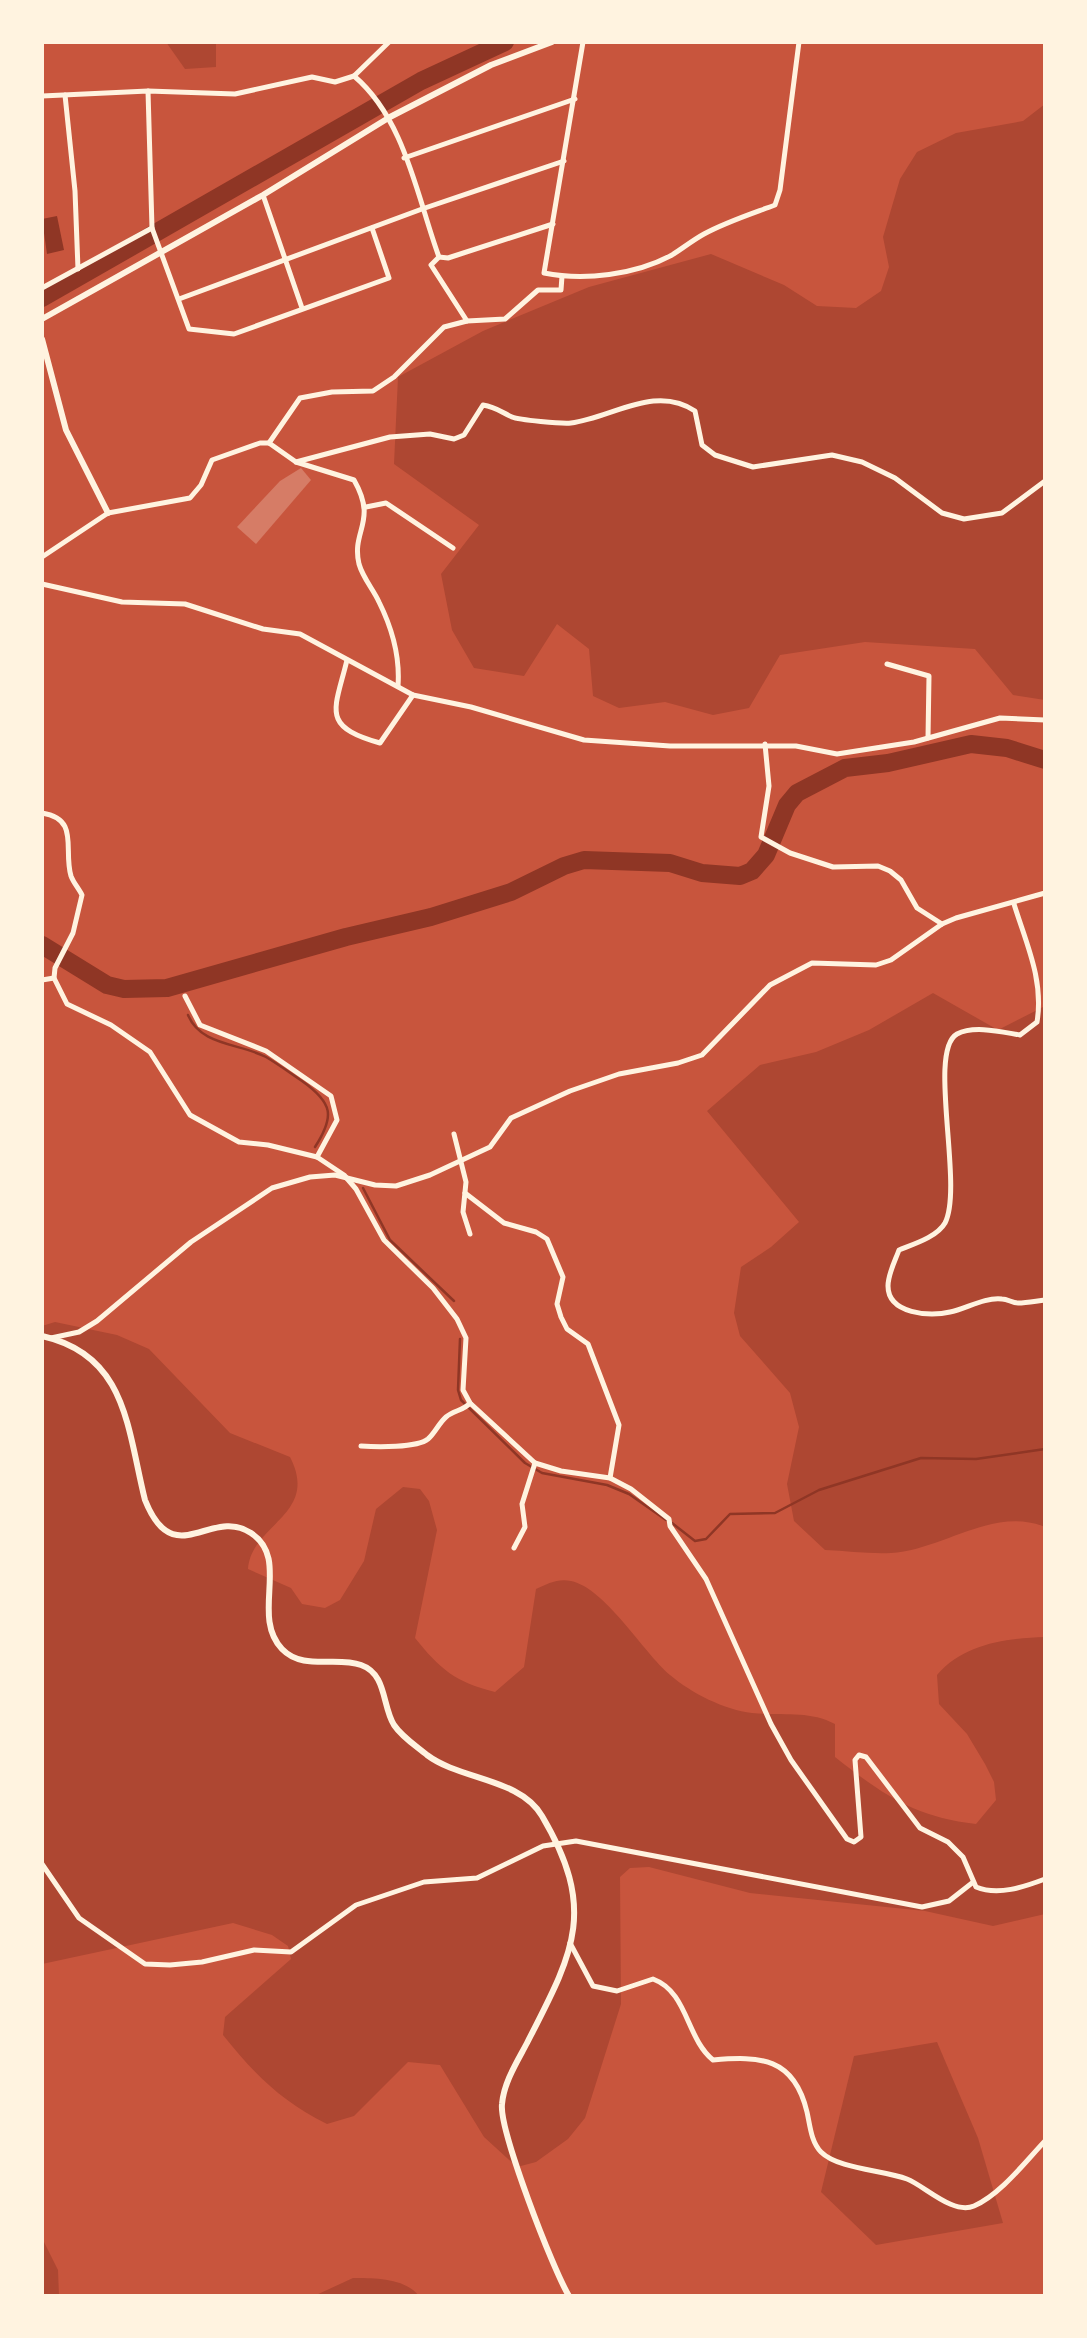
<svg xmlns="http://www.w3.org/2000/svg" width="1087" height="2338" viewBox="0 0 1087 2338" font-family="'Times New Roman',serif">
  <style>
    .green { fill: #ae4732 }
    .water { fill: #8f3625 }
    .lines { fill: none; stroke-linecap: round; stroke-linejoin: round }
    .stream { stroke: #8f3625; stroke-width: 2.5 }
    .river { stroke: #8f3625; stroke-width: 18 }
    .building { fill: #d67c66 }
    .minor { stroke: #fff3e0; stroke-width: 5 }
    .tertiary { stroke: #fff3e0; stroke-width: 6 }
  </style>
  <rect width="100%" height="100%" fill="#c8553d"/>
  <!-- green -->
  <g class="green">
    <polygon points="166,42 216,42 216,67 185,69"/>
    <polygon points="1045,104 1045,700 1013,695 975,649 865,642 780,655 749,708 713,715 665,702 619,708 593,696 589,649 557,624 524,676 474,668 452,630 441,574 479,525 394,464 398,377 483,331 589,287 711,254 784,285 817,306 856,308 881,291 889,267 883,237 900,179 917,152 956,133 1023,121"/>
    <path d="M933 993 998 1030 1045 1006V1527C993 1506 943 1550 891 1553 870 1554 847 1551 825 1550L794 1521 787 1484 799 1427 790 1393 740 1336 734 1313 741 1267 771 1247 799 1222 707 1111 760 1065 816 1052 869 1030Z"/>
    <path d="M55 1322 117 1335 149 1349 230 1433 290 1457C320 1515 251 1524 248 1569L291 1588 302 1604 325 1608 340 1600 364 1561 376 1509 403 1487 420 1489 429 1501 437 1530 415 1638C440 1669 455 1682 495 1692L524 1667 536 1589C547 1584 558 1578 571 1581 605 1588 643 1652 670 1675 691 1693 725 1710 752 1713 781 1716 809 1710 835 1724V1757C882 1794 914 1817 976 1824L996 1800 994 1782 985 1764 967 1734 939 1704 937 1675C963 1644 1006 1638 1045 1637V1914L993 1926 925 1911 750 1893 649 1867 630 1868 620 1877 621 2004 585 2118 568 2139 536 2162 517 2167 484 2137 440 2065 408 2062 354 2116 327 2124C281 2101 255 2075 223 2035L225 2017 291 1959 288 1946 272 1935 233 1923 42 1964V1326Z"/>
    <polygon points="937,2042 978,2138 1003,2223 876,2245 821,2192 854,2056"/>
    <polygon points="42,2238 58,2270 59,2296 42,2296"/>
    <path d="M353 2278C374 2278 405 2278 419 2296H314Z"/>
  </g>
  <!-- water -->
  <polygon class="water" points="57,216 64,250 47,254 42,219"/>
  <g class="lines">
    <!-- stream -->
    <g class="stream">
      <polyline points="176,985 177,988"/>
      <path d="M188 1015C201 1046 239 1043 266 1057 278 1064 290 1073 302 1081 333 1103 335 1116 315 1147"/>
      <polyline points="363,1188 390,1240 454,1301"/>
      <polyline points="460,1339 458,1390 461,1400 525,1463 542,1473 607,1485 629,1494 666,1520"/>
      <polyline points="672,1523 695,1541 706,1539 730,1514 775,1513 819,1490 921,1458 976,1459 1045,1449"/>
    </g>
    <!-- river -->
    <g class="river">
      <polyline points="42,298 421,81 505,42"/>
      <polyline points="42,945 107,985 124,989 167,988 346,937 431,917 511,892 564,866 584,860 670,863 702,873 740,876 752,871 766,855 787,805 797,793 845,768 888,763 971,744 1007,748 1045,760"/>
    </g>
  </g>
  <!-- building -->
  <polygon class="building" points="301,468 311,480 256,544 237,527 280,481"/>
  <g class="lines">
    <!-- minor -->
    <g class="minor">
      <path d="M583 42 544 273C584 281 635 275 672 255 683 248 693 240 704 234 726 222 751 214 775 205L780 190 799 42"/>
      <path d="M354 76C405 119 417 197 439 257L448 258 553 224"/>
      <polyline points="148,91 152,228 189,329 234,334 389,278 372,228"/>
      <polyline points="65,95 75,191 78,269"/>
      <polyline points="42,96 148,91 235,94 312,77 335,82 354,76 389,42"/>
      <polyline points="404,158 575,99"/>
      <polyline points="263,195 302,308"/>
      <polyline points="42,288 152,228"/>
      <polyline points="179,299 422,209 564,161"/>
      <polyline points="467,321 505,319 538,290 561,290 562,276"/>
      <polyline points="269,443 300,398 332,392 373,391 394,377 444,327 467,321 431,265 439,257"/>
      <path d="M296 462 390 437 430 434 454 439 464 435 483 405C496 407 501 412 512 417 519 420 562 424 571 423 612 418 655 384 695 411L702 445 715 455 753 467 832 455 862 462 895 478 942 513 964 519 1002 513 1045 481"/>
      <polyline points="366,507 386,503 453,548"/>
      <path d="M42 557 108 513 190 498 201 485 212 460 260 443H269L296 462 354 480C378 522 351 530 359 564 363 578 373 589 379 602 392 628 400 658 398 686"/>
      <polyline points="42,584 122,602 185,604 263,629 300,634 413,695 471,707 584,740 670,746 796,746 837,754 914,742 1000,718 1045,720"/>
      <path d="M347 660C335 710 320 726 380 743L413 695"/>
      <polyline points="887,664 929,676 928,738"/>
      <polyline points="765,744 769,786 761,837 790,853 833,867 878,866 890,871 901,880 917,908 942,924"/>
      <path d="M42 813C80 819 63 849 71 876 73 882 79 889 82 895L73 933 55 968 54 978 67 1004 111 1025 150 1052 190 1115 239 1142 268 1145 317 1157 344 1175 356 1189 384 1240 433 1288 457 1319 466 1338 463 1390 470 1403 535 1463 561 1471 610 1478 631 1489 669 1519 670 1526 706 1579 771 1724 791 1760 847 1839 854 1842 861 1837 855 1760 859 1755 866 1757 920 1828 948 1842 963 1857 976 1887C998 1896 1024 1887 1045 1879"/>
      <path d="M1014 904C1026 943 1044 980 1037 1022L1020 1035C1002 1032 974 1025 957 1034 927 1051 964 1186 945 1223 937 1237 914 1244 899 1250 895 1261 888 1274 888 1286 888 1314 930 1317 950 1312 966 1309 984 1297 1002 1299 1008 1299 1012 1303 1018 1303 1027 1303 1036 1301 1045 1300"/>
      <polyline points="42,980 54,978"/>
      <polyline points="185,996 200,1025 266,1051 331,1096 337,1120 317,1157"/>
      <polyline points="454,1134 466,1182 463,1212 470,1234"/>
      <polyline points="465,1193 504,1223 536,1232 547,1239 563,1277 557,1304 561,1317 567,1329 588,1344 619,1425 610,1478"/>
      <polyline points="51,1338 79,1332 97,1321 191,1242 272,1188 310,1177 335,1175 375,1185 396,1186 430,1175 490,1147 511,1118 570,1091 619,1074 678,1063 702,1055 770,985 812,963 876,965 891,960 942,924 956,918 1045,893"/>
      <path d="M361 1446C376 1447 417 1448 428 1439 435 1433 439 1423 446 1417 454 1410 463 1411 470 1403"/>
      <polyline points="514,1548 525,1527 522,1504 535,1463"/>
      <polyline points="42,1864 79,1918 145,1964 170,1965 202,1962 254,1950 291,1952 356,1905 424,1882 477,1878 543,1846 576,1841 922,1907 949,1901 972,1883"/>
      <path d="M570 1943 593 1986 617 1991 653 1979C688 1992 686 2038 713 2060 760 2056 794 2057 807 2112 810 2125 811 2142 821 2152 838 2169 883 2170 907 2179 925 2186 953 2215 974 2206 1001 2194 1025 2162 1045 2141"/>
    </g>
    <!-- tertiary -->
    <g class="tertiary">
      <polyline points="42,319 263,195 390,117 491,65 552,42"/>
      <polyline points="42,339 66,430 108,513"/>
      <path d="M42 1336C127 1355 127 1428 145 1500 174 1573 211 1506 251 1533 291 1559 250 1615 282 1649 303 1671 336 1656 361 1665 387 1674 382 1706 394 1725 402 1737 416 1746 427 1755 460 1780 520 1778 542 1816 598 1911 573 1953 527 2043 517 2062 504 2082 502 2104 499 2130 553 2270 569 2296"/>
    </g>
  </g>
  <!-- border -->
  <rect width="1087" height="2338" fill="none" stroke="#fff3e0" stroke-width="88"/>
</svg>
